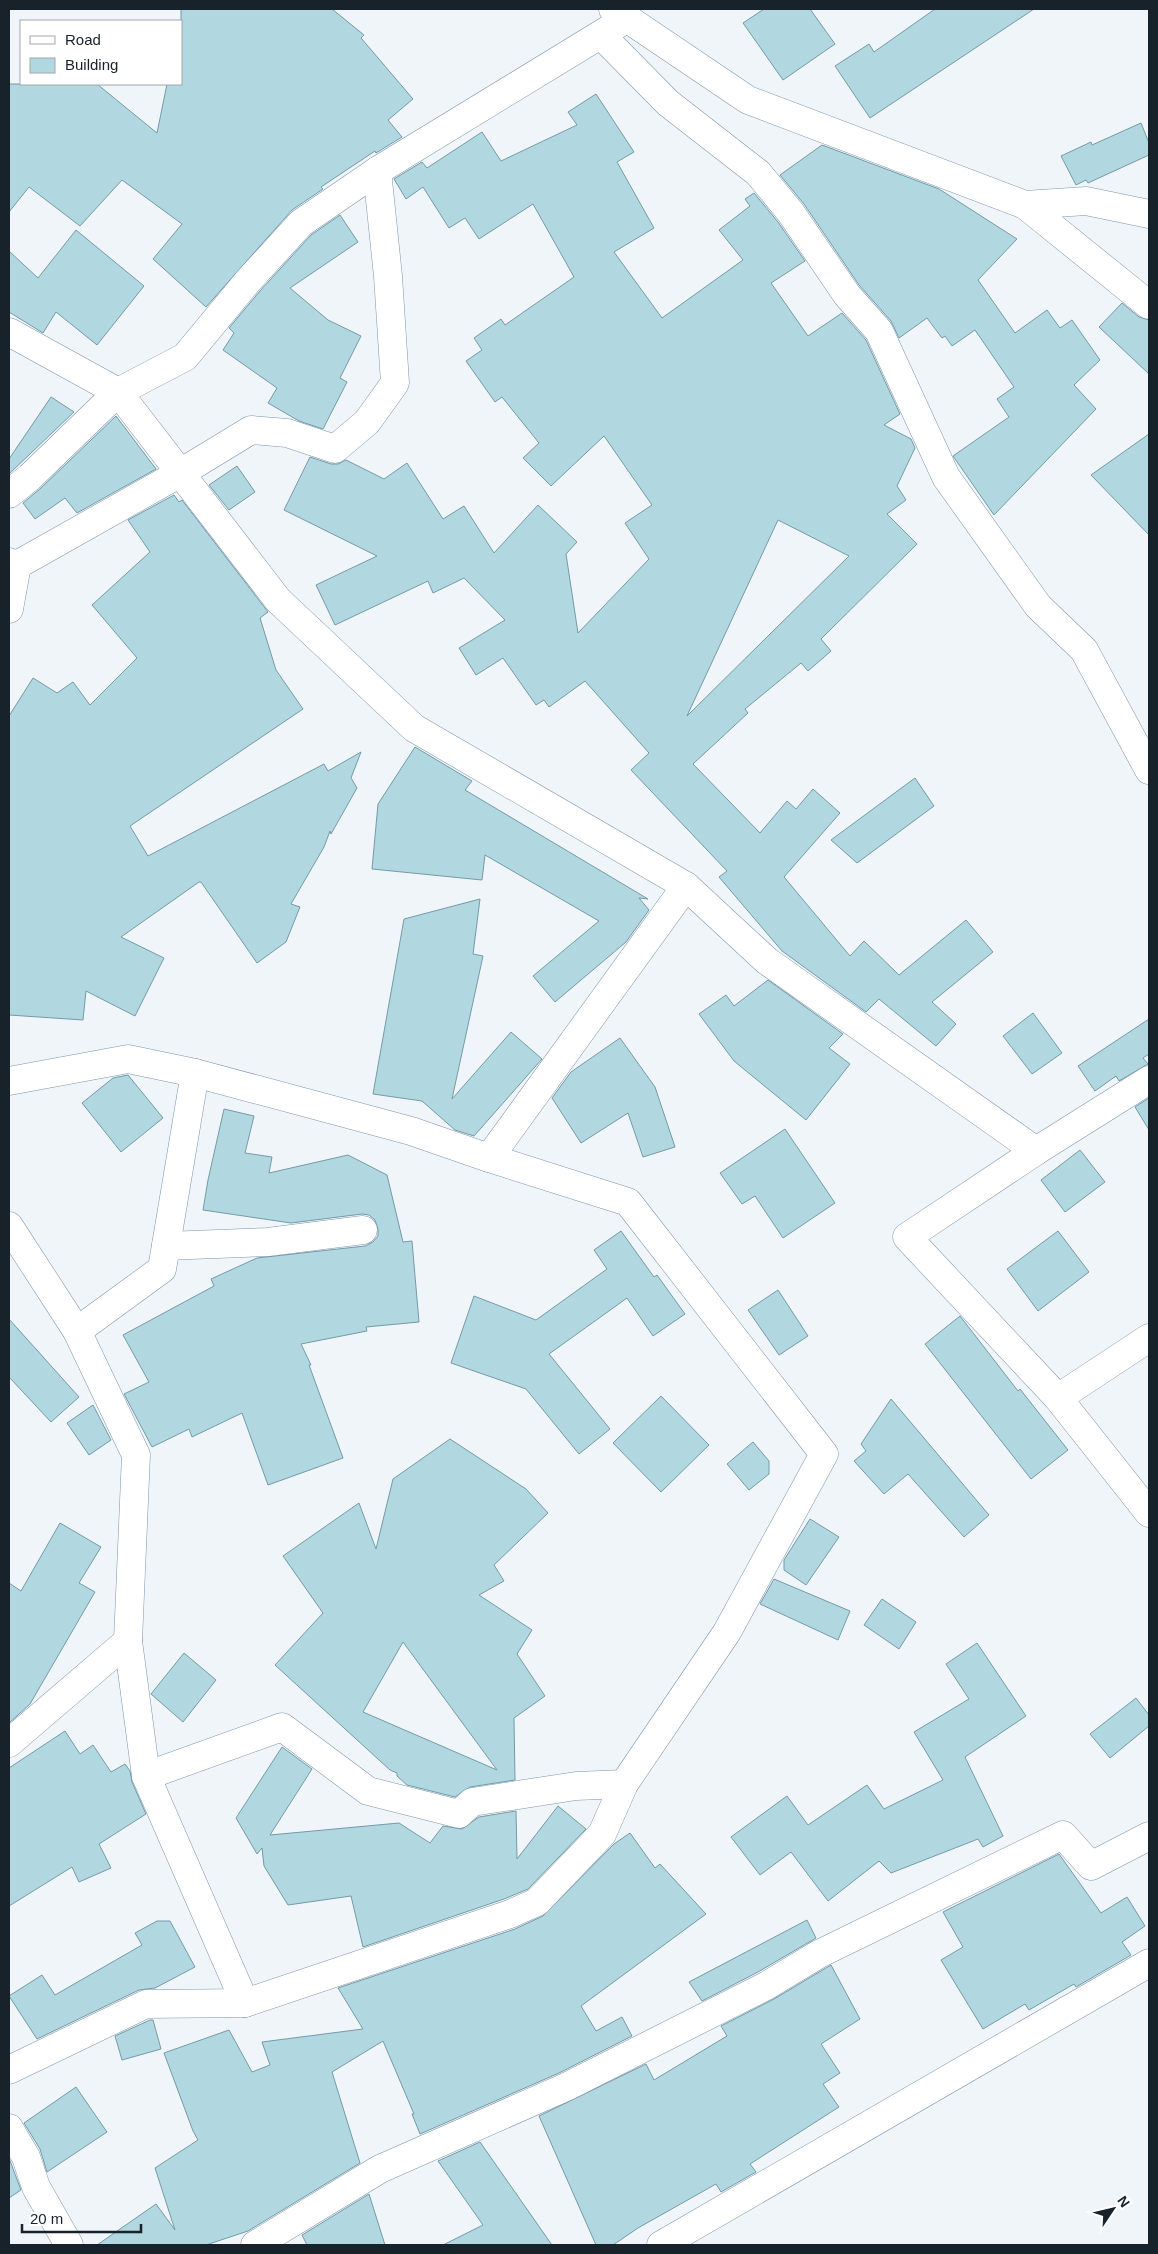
<svg xmlns="http://www.w3.org/2000/svg" width="1158" height="2254" viewBox="0 0 1158 2254" font-family="Helvetica,sans-serif">
  <style>
    .building { fill: #b1d7e1; stroke: #749ba6; fill-rule: evenodd }
    .lines { fill: none; stroke-linecap: round; stroke-linejoin: round }
    .minor-casing { stroke: #7d96ae; stroke-width: 29 }
    .minor { stroke: #fff; stroke-width: 28 }
  </style>
  <rect width="100%" height="100%" fill="#f0f5fa"/>
  <!-- building -->
  <g class="building">
    <polygon points="181,9 332,9 364,35 361,38 413,99 388,120 402,137 376,153 375,151 321,187 323,189 292,210 206,307 153,259 182,224 122,180 80,226 29,187 9,212 9,84 97,84 157,133 167,84 181,84"/>
    <polygon points="764,9 810,9 835,44 783,80 743,23"/>
    <polygon points="935,9 1034,9 870,118 835,66 869,44 874,52"/>
    <path d="M596 94 634 152 617 162 654 228 614 252 662 318 743 260 719 230 750 206 745 199 754 193 778 222 805 261 771 283 808 336 842 313 866 340 900 414 884 425 911 439 915 448 897 486 906 500 887 514 917 544 821 639 831 651 808 671 801 663 745 709 748 713 693 764 760 833 787 801 796 809 813 789 840 813 784 877 850 956 864 941 899 975 966 920 993 952 932 1002 956 1024 936 1046 879 999 866 1012 782 951 719 877 727 871 631 770 649 753 585 681 549 707 544 700 536 705 503 658 476 675 459 648 505 620 464 578 433 593 428 581 335 625 316 585 377 556 284 510 310 457 331 464H338L346 460 384 479 407 463 443 519 464 506 494 553 538 505 577 542 566 554 578 633 649 559 625 523 652 505 604 436 551 486 523 458 539 443 502 397 495 402 466 361 482 350 474 338 501 319 505 325 574 277 533 204 479 239 465 218 449 228 423 187 406 199 394 179 422 162 427 168 482 132 501 161 577 125 568 112ZM778 520 849 556 687 716Z"/>
    <polygon points="1141,123 1149,143 1149,155 1088,183 1086,180 1076,185 1061,156 1091,142 1092,145"/>
    <polygon points="822,145 939,189 1017,239 978,280 1015,333 1047,310 1060,328 1072,320 1100,360 1074,385 1096,409 994,515 953,456 1009,417 997,399 1014,387 975,330 952,346 945,336 942,338 927,318 899,338 891,321 859,285 804,204 780,175"/>
    <polygon points="340,215 358,242 290,288 328,320 361,336 340,378 347,382 323,429 299,421 268,403 277,388 223,350 234,333 229,328 260,291 311,235"/>
    <polygon points="76,230 144,286 97,345 56,312 43,333 9,312 9,251 38,278"/>
    <polygon points="1122,303 1139,317 1149,320 1149,374 1099,327"/>
    <polygon points="51,397 74,412 9,474 9,459"/>
    <polygon points="116,416 156,469 77,513 65,498 35,519 23,503 41,488"/>
    <polygon points="1149,434 1149,535 1091,475"/>
    <polygon points="237,466 255,492 229,510 209,485"/>
    <polygon points="174,495 179,502 182,500 268,612 260,618 276,670 303,709 130,826 148,856 324,764 328,771 361,752 351,778 357,788 331,834 330,831 324,847 291,904 300,907 286,942 257,963 201,882 199,882 121,937 164,958 135,1016 86,991 83,1020 9,1015 9,716 33,678 57,693 73,682 90,705 137,658 92,605 150,552 128,520"/>
    <polygon points="415,747 472,781 465,790 648,899 639,898 649,910 626,942 555,1002 533,976 599,921 485,855 482,880 372,869 378,804"/>
    <polygon points="915,778 934,806 857,863 831,840"/>
    <polygon points="480,899 473,954 483,956 452,1099 511,1032 542,1059 474,1136 455,1130 422,1101 373,1094 404,919"/>
    <polygon points="768,980 843,1034 829,1048 850,1064 806,1120 734,1061 699,1014 726,995 734,1006"/>
    <polygon points="1033,1013 1062,1053 1032,1074 1003,1036"/>
    <polygon points="1149,1019 1149,1054 1143,1058 1148,1064 1119,1081 1116,1076 1095,1091 1078,1066"/>
    <polygon points="620,1038 655,1087 675,1147 643,1157 628,1113 581,1143 552,1098 571,1072"/>
    <polygon points="128,1075 163,1118 121,1152 82,1103 113,1078"/>
    <polygon points="1149,1098 1149,1130 1135,1107"/>
    <polygon points="224,1109 254,1116 245,1153 272,1157 269,1173 348,1155 387,1175 403,1242 412,1241 419,1322 366,1327 367,1331 301,1344 311,1365 309,1365 343,1458 268,1485 242,1413 192,1437 189,1429 152,1447 124,1394 149,1382 123,1335 214,1286 211,1279 257,1258 365,1246 373,1242 378,1236 378,1229 375,1220 369,1215 362,1214 291,1223 203,1210 208,1180"/>
    <polygon points="785,1129 835,1203 783,1238 755,1196 742,1204 720,1173"/>
    <polygon points="1080,1150 1105,1182 1065,1212 1041,1180"/>
    <polygon points="621,1231 654,1277 657,1275 685,1314 653,1336 627,1298 549,1354 610,1429 579,1454 526,1389 451,1363 474,1296 536,1320 607,1269 594,1250"/>
    <polygon points="1058,1231 1089,1272 1038,1311 1007,1269"/>
    <polygon points="778,1290 808,1336 779,1355 748,1310"/>
    <polygon points="960,1316 1018,1391 1020,1389 1068,1450 1031,1479 925,1344"/>
    <polygon points="9,1319 79,1397 51,1422 9,1377"/>
    <polygon points="661,1396 709,1445 661,1492 613,1443"/>
    <polygon points="891,1399 989,1515 964,1537 908,1474 884,1494 854,1461 866,1451 861,1444"/>
    <polygon points="93,1405 111,1440 89,1455 67,1423"/>
    <path d="M450 1439 526 1489 548 1513 494 1565 504 1581 479 1595 532 1630 517 1654 545 1696 514 1718 515 1780 470 1787 455 1797 407 1785 397 1776V1773L390 1770 275 1665 323 1613 283 1556 359 1503 376 1549 393 1479ZM403 1642 497 1770 363 1712Z"/>
    <polygon points="753,1442 769,1461 769,1474 749,1490 727,1464"/>
    <polygon points="810,1519 839,1537 806,1585 784,1570 784,1560"/>
    <polygon points="60,1523 101,1547 79,1583 95,1592 30,1704 9,1723 9,1583 21,1591"/>
    <polygon points="774,1579 850,1611 838,1640 760,1604"/>
    <polygon points="882,1599 916,1622 899,1649 864,1625"/>
    <polygon points="977,1643 1026,1716 965,1757 1003,1836 983,1847 978,1839 891,1873 879,1861 828,1901 791,1852 760,1875 731,1837 787,1796 808,1825 867,1785 884,1809 943,1780 914,1732 969,1699 946,1664"/>
    <polygon points="184,1653 216,1680 183,1722 151,1694"/>
    <polygon points="1136,1698 1149,1715 1149,1726 1110,1758 1090,1734"/>
    <polygon points="65,1731 80,1754 93,1745 111,1772 125,1764 130,1771 132,1782 146,1814 99,1844 111,1868 79,1882 72,1867 9,1906 9,1768"/>
    <polygon points="282,1747 312,1769 270,1835 399,1823 430,1843 443,1826 462,1829 479,1817 516,1811 517,1859 558,1806 586,1829 528,1889 504,1899 363,1947 351,1896 288,1905 264,1866 262,1848 257,1854 236,1818"/>
    <polygon points="630,1833 655,1868 660,1864 706,1914 581,2006 596,2031 622,2017 632,2036 559,2073 420,2134 412,2114 414,2114 383,2041 332,2072 360,2163 248,2231 206,2245 97,2245 156,2204 175,2230 155,2168 198,2140 193,2131 164,2053 229,2030 252,2072 270,2065 262,2042 363,2029 338,1988 515,1929 543,1916 614,1844"/>
    <polygon points="1059,1854 1101,1913 1127,1897 1145,1926 1122,1942 1131,1955 1126,1958 1076,1987 1074,1984 1029,2010 1025,2004 983,2029 941,1960 963,1947 943,1912"/>
    <polygon points="807,1920 816,1938 758,1972 702,2001 689,1982"/>
    <polygon points="157,1921 170,1921 195,1967 155,1988 139,1990 37,2039 9,1996 42,1975 55,1995 142,1945 135,1933"/>
    <polygon points="831,1965 860,2019 821,2044 840,2073 823,2084 839,2107 750,2164 756,2172 721,2192 716,2184 638,2228 613,2245 596,2245 539,2116 646,2064 654,2080 727,2036 721,2026 774,1999"/>
    <polygon points="150,2020 153,2020 161,2049 122,2060 115,2036"/>
    <polygon points="76,2087 107,2132 47,2172 40,2149 24,2123"/>
    <polygon points="480,2142 552,2245 443,2245 483,2225 438,2161"/>
    <polygon points="9,2158 21,2190 9,2198"/>
    <polygon points="369,2194 385,2245 307,2245 302,2235"/>
  </g>
  <g class="lines">
    <!-- minor casing -->
    <g class="minor-casing">
      <g id="minor">
        <polyline points="613,9 748,100 1025,205 1086,201 1149,214"/>
        <polyline points="601,35 668,103 758,173 791,213 847,295 879,331 946,477 1038,606 1084,650 1149,770"/>
        <polyline points="1025,205 1149,305"/>
        <polyline points="9,332 118,392 278,600 414,728 686,886 767,961 1036,1151"/>
        <polyline points="9,494 30,477 118,392 185,357 248,281 301,223 377,171 626,19"/>
        <polyline points="9,562 17,565 182,472 251,430 287,433 335,449 367,422 395,383 388,276 377,171"/>
        <polyline points="9,609 17,565"/>
        <polyline points="1149,1080 1036,1151 907,1237 1058,1398 1149,1513"/>
        <polyline points="9,1081 128,1059 195,1073 411,1131 489,1158 628,1202 824,1454 727,1632 624,1784 602,1834 537,1902 510,1914 245,2003 146,2004 9,2070"/>
        <polyline points="489,1158 686,886"/>
        <polyline points="9,1226 77,1331 136,1455 128,1641 146,1776 245,2003"/>
        <polyline points="166,1246 268,1242 363,1230"/>
        <polyline points="77,1331 162,1269 195,1073"/>
        <polyline points="1058,1398 1149,1338"/>
        <polyline points="9,1743 128,1641"/>
        <polyline points="146,1776 282,1727 368,1791 459,1814 472,1802 576,1786 624,1784"/>
        <polyline points="9,2128 26,2157 36,2187 69,2245"/>
        <polyline points="255,2245 380,2169 566,2087 766,1986 819,1954 1063,1835 1091,1866 1149,1836"/>
        <polyline points="661,2245 1149,1963"/>
      </g>
    </g>
    <!-- minor -->
    <use href="#minor" class="minor"/>
  </g>
  <!-- border -->
  <rect width="1158" height="2254" fill="none" stroke="#18222b" stroke-width="20"/>
  <!-- legend -->
  <rect x="20" y="20" width="162" height="65" fill="#ffffff" stroke="#a3a7aa"/>
  <rect x="30" y="36" width="25" height="8" fill="#ffffff" stroke="#a3a7aa"/>
  <text x="65" y="45" font-size="15" fill="#18222b">Road</text>
  <rect x="30" y="58" width="25" height="15" fill="#b1d7e1" stroke="#a3a7aa"/>
  <text x="65" y="70" font-size="15" fill="#18222b">Building</text>
  <!-- north arrow -->
  <g transform="translate(1113 2209) rotate(55)" stroke="#ffffff" stroke-width="4" paint-order="stroke">
  <path d="M0-4L9 19L0 12L-9 19Z" fill="#18222b"/>
  <text y="-8" font-size="14" font-weight="bold" text-anchor="middle" fill="#18222b">N</text>
  </g>
  <!-- scale -->
  <path d="M22 2224v8h119v-8" fill="none" stroke="#18222b" stroke-width="2.5"/>
  <text x="30" y="2224" font-size="15" fill="#18222b" stroke="#ffffff" stroke-width="4" paint-order="stroke">20 m</text>
</svg>
